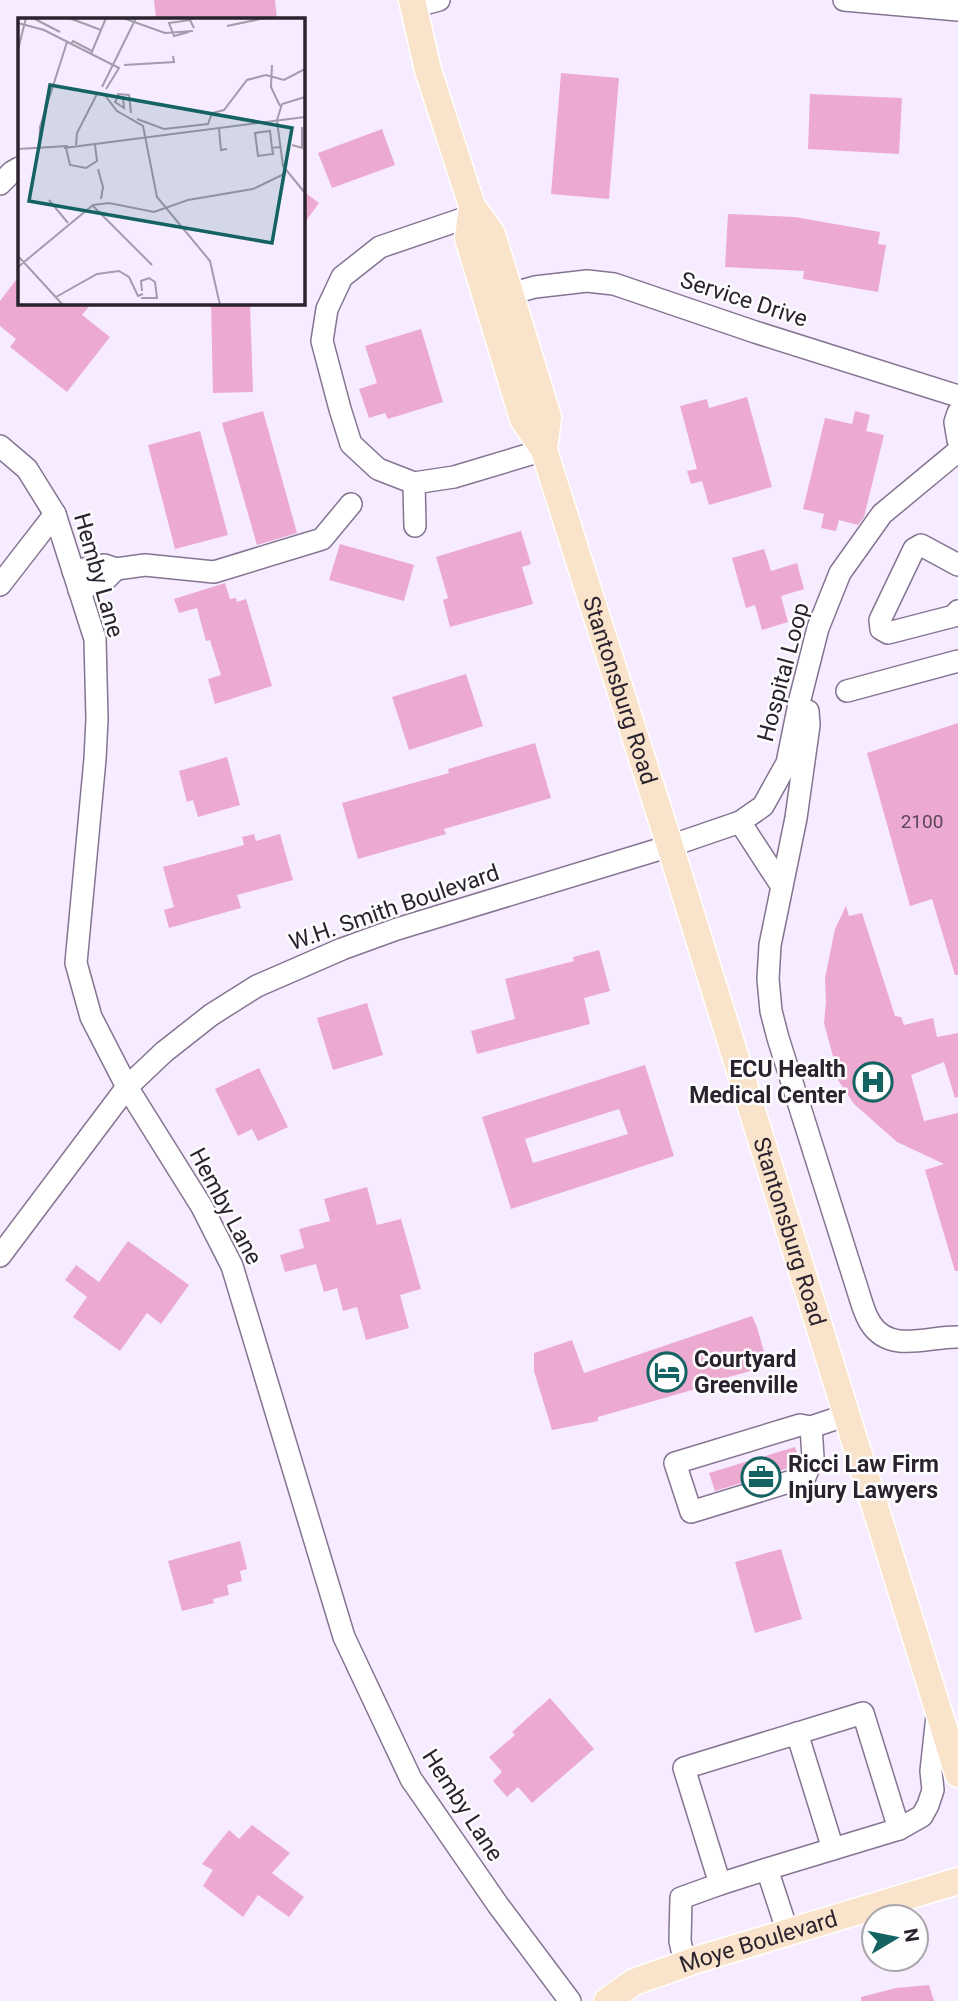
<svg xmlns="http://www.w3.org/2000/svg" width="958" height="2001" viewBox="0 0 958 2001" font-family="Roboto,sans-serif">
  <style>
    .building { fill: #edaad1; fill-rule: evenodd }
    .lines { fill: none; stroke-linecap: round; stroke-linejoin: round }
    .minor-casing { stroke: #847491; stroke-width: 24 }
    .major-casing { stroke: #fff; stroke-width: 29 }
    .minor { stroke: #fff; stroke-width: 21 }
    .major { stroke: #fae3cb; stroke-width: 26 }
    .labels { text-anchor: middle; stroke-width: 5; stroke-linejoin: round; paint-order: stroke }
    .number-label { font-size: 19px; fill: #5b4558 }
    .street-label { font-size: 23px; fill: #2a232f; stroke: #fdfdfd }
    .poi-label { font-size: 23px; font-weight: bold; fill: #2a232f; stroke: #fdfdfd; text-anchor: start }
    .inset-road { fill: none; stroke: #a49bac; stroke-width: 2 }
    .view { fill: #146362; fill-opacity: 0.15; stroke: #146362; stroke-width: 3.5 }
    .inset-edge { fill: none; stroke: #2a232f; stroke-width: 3.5 }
  </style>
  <rect width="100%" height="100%" fill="#f6ebff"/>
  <!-- building -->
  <g class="building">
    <polygon points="154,0 275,0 277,19 156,19"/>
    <polygon points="561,73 619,78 609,199 551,194"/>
    <polygon points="810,94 902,98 899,154 808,149"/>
    <polygon points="382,129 395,165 332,188 318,153"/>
    <polygon points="303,191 319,203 303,225"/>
    <polygon points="728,214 795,217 880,232 878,244 886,245 878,292 803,279 804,271 725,267"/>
    <polygon points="19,276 19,303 92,303 82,315 110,337 67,392 10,347 16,339 0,326 0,301"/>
    <polygon points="211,303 250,303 253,392 213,393"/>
    <polygon points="421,329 443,402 388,419 385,413 369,418 359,389 377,383 365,346"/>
    <polygon points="747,397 772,487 709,505 702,481 691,484 687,471 697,469 680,406 707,399 709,408"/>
    <polygon points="263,411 297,533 257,545 222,423"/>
    <polygon points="855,411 870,415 866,431 884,435 864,517 858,525 839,520 836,531 821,528 824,514 803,509 825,418 852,424"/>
    <polygon points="200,431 228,535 175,549 148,445"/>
    <polygon points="521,531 531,564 522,567 533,604 450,627 443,600 448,598 436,557"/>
    <polygon points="340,544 414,565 404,601 329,580"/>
    <polygon points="764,549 771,571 797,563 804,589 781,596 788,622 762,630 755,605 746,608 732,558"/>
    <polygon points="225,583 230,599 236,598 237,602 246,599 272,686 215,704 208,679 221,675 210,640 206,641 197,608 179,613 174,599"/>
    <polygon points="466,674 483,726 409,750 392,697"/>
    <polygon points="958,723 958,975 955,975 932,899 910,906 867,753"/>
    <polygon points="535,743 551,798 444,829 446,834 358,859 342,803 449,773 448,769"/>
    <polygon points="227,757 240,805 198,817 193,800 187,802 179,771"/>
    <polygon points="254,834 256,841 280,834 293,880 237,895 241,908 169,928 164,910 174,907 163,867 244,845 242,837"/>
    <polygon points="846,906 849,916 862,913 895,1016 901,1017 904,1025 933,1018 937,1037 958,1033 958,1097 955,1098 944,1062 911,1075 924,1121 958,1113 958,1271 955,1271 925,1170 944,1164 897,1142 854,1104 828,1065 834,1060 824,1023 826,1002 825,978 835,929"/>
    <polygon points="599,950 610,991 584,998 590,1024 477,1054 471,1031 515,1019 505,979 574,961 573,957"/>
    <polygon points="367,1003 383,1055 333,1070 317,1018"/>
    <path d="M645 1065 674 1156 511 1209 482 1117ZM619 1109 628 1134 533 1163 525 1139Z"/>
    <polygon points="259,1068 288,1127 258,1141 252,1129 238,1136 215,1089"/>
    <polygon points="367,1187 377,1225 401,1219 421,1289 400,1295 409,1328 366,1340 357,1307 343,1311 337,1288 324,1292 316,1264 285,1272 280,1255 304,1248 299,1229 330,1221 324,1199"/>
    <polygon points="128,1241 189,1285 161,1324 147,1313 120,1351 73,1317 87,1297 65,1280 76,1265 99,1282"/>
    <polygon points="752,1316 757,1327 766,1359 754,1370 707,1383 706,1386 598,1417 598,1421 552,1430 534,1371 534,1353 572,1340 584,1373"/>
    <polygon points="795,1447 799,1458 795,1466 715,1491 709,1473"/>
    <polygon points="240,1541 247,1569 240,1571 242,1581 227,1585 229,1595 213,1599 214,1603 182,1611 168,1561"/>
    <polygon points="781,1549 802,1619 755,1633 735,1562"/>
    <polygon points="550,1698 594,1749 532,1803 518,1787 507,1797 493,1781 502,1772 489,1757 515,1735 512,1732"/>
    <polygon points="252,1825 290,1853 272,1873 304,1897 289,1917 258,1895 243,1917 203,1886 213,1870 202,1864 229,1830 239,1839"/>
    <polygon points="929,1985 934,2001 861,2001 861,1997 896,1988"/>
  </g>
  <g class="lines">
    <!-- minor casing -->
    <g class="minor-casing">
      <g id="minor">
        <polyline points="844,0 958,10"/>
        <polyline points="413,7 439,0"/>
        <polyline points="0,184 12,172 19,168"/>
        <polyline points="471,216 380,247 342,277 327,309 322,341 340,409 351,444 378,469 414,483 454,477 544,450"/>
        <polyline points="510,294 535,287 587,281 614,284 755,332 958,396"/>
        <polyline points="958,413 955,422 958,440"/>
        <polyline points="0,446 27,469 55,514 95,639 97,719 95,759 76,963 91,1017 127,1087 202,1207 232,1266 344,1637 411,1779 498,1905 570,2001"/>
        <polyline points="414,483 415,526"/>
        <polyline points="958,565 921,545 914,549 880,620 881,629 888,633 954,616 958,611"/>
        <polyline points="116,569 145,565 214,572 322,539 351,504"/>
        <polyline points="73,571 104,565 116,569 106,579 79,590"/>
        <polyline points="0,585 55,514"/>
        <polyline points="847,691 958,661"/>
        <path d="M808 711 809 725 796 818 770 945 768 979 771 1011 778 1038 857 1288C861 1300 864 1314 871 1324 891 1354 929 1336 958 1337"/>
        <polyline points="740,822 781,885"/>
        <polyline points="0,1256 127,1087 164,1052 211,1015 257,986 342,949 397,929 670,846 740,822 763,806 787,763 800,699 818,628 840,573 882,514 958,451"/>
        <polyline points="811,1427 813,1457 805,1477 691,1512 675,1463 800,1425 811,1427 847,1415"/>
        <polyline points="797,1733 833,1849"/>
        <polyline points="899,1829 922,1816 928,1805 933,1790 931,1771 937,1716"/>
        <polyline points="767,1869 720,1884 684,1768 863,1713 899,1829 767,1869 788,1933"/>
        <polyline points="685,1964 680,1941 681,1898 720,1884"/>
      </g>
    </g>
    <!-- major casing -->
    <g class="major-casing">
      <g id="major">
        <polyline points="412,0 428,70 472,206 492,234 548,417 544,450"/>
        <path id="s1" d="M472 206 468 238 523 419 544 450 592 602 670 846 958 1774"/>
        <path id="s2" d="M607 2001 634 1982 696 1960 958 1881"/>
      </g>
    </g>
    <!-- minor -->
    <use href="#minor" class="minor"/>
    <!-- major -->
    <use href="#major" class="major"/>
  </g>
  <!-- icons -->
  <defs>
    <g id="hospital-ring" transform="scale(2.0125)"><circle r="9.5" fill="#fdfdfd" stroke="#146362" stroke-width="1.5"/><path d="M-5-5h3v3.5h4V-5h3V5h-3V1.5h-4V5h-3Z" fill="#146362"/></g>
    <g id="hotel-ring" transform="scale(2.0125)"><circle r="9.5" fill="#fdfdfd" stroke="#146362" stroke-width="1.5"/><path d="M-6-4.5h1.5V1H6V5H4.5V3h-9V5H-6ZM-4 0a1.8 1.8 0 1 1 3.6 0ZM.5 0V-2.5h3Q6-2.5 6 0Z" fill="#146362"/></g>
    <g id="office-ring" transform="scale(2.0125)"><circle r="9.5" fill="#fdfdfd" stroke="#146362" stroke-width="1.5"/><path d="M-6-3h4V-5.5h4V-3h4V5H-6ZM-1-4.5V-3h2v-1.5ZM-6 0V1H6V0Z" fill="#146362"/></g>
  </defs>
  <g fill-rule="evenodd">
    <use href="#hospital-ring" x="873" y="1082"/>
    <use href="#hotel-ring" x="667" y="1372"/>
    <use href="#office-ring" x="761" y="1477"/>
  </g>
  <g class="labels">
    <!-- number labels -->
    <g class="number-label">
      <text x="922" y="828">2100</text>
    </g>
    <!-- street labels -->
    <g class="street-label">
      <text transform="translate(744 299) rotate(18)" y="8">Service Drive</text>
      <text transform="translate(99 575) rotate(74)" y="8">Hemby Lane</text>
      <text transform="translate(783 672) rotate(-75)" y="8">Hospital Loop</text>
      <text dy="8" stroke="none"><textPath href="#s1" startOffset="511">Stantonsburg Road</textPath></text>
      <text transform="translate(394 907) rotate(-19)" y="8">W.H. Smith Boulevard</text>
      <text transform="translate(226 1206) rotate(62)" y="8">Hemby Lane</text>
      <text dy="8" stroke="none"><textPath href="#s1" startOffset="1078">Stantonsburg Road</textPath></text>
      <text transform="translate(463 1805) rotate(57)" y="8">Hemby Lane</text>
      <text dy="8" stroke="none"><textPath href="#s2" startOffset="164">Moye Boulevard</textPath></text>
    </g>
    <!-- poi labels -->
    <g class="poi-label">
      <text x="846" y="1077" text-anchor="end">ECU Health<tspan x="846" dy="26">Medical Center</tspan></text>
      <text x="694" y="1367">Courtyard<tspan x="694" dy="26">Greenville</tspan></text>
      <text x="788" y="1472">Ricci Law Firm<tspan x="788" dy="26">Injury Lawyers</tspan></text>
    </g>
  </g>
  <!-- overview -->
  <g transform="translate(18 18)">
    <rect width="287" height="287" fill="#f6ebff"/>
    <path class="inset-road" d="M15 0 42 14M51 0 83 12 88 0M105 0 147 15 175 13M0 5 26 12 101 50 88 71M209 8 247 0M171 14 156 18 151 5 172 2 176 10M53 26 55 23 74 33M0 32 8 0M73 36 83 12M106 47 156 44 155 38M254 47 253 69 262 88M84 69 118 0M86 76 99 93 125 108 139 179 192 243 202 287M99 76 111 77 113 95M101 77 97 84 106 90 105 79M119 101 146 111 190 106 194 95 206 92 229 62 248 57 266 62 287 51M259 102 264 86 287 79M259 103 265 148 287 175M201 111 203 132 209 131M58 127 59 115 80 74M274 127 284 130V109M46 130 287 99M48 130 52 147 68 150 79 143 77 127M254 130 255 136 240 138 237 115 252 113 254 130 262 129M0 131 50 128M21 133 22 109 49 24M80 151 85 169 83 181M31 182 50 205M75 188 134 247M0 238 45 287M0 249 75 187 91 185 136 194 170 182 235 171 268 155M38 279 79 256 101 253 111 259 120 278 125 276M123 280H139L137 264 131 260 123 263 124 273"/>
    <path class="view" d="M32 67 274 110 254 225 11 183Z"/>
    <rect width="287" height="287" class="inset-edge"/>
  </g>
  <!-- north arrow -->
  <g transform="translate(895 1938) rotate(80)"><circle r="33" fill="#fdfdfd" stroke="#a9a6ab" stroke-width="2"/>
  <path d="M0-5L12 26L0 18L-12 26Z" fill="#146362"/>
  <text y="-10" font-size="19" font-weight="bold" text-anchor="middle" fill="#2a232f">N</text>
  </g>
</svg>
